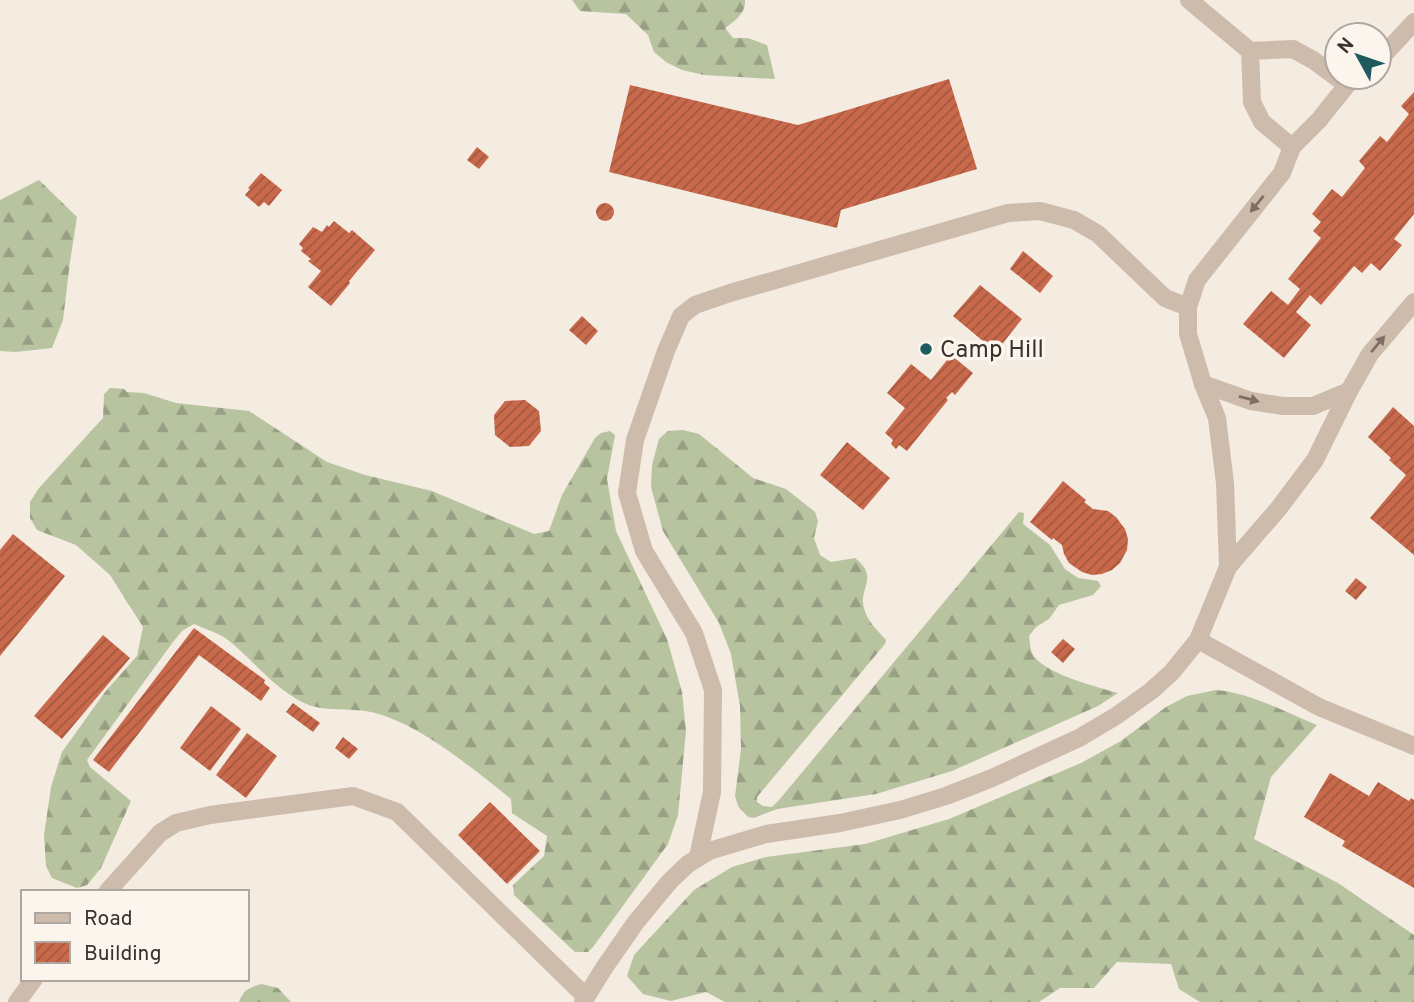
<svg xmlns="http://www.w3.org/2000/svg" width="1414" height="1002" viewBox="0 0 1414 1002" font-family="Overpass,sans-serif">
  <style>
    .forest { fill: url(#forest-firs) }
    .building { fill: url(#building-hatch) }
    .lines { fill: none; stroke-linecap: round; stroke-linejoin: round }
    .minor { stroke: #cdbbac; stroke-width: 18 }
    .oneway { fill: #7d6f65 }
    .poi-dot { fill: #1f5a5e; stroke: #fbf5ee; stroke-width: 2.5 }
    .labels { text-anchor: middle; stroke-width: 7; stroke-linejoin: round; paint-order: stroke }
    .poi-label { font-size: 24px; fill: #3b302b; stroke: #fbf5ee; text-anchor: start }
  </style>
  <defs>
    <pattern id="forest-firs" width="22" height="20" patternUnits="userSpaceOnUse" patternTransform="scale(1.75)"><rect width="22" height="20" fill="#b8c4a0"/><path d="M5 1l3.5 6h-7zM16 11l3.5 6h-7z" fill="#97a083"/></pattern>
    <pattern id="building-hatch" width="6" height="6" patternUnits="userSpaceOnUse" patternTransform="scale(1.75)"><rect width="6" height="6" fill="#c8694b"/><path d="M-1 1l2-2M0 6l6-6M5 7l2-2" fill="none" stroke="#a4573f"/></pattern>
  </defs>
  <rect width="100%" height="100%" fill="#f4ebe1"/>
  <!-- forest -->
  <g class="forest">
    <path d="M572 0H745C746 13 735 21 725 28L733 38H748L767 45 775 79 704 75 682 70 666 62 654 52 648 35 626 14 580 11Z"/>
    <polygon points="39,180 77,217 70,262 63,320 52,348 16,352 0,351 0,200"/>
    <path d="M110 388 124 389 127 392 144 393 176 403 249 411 327 462 365 475 432 491 534 534 549 531 562 495 595 438 601 433 610 431 615 435 607 479 616 531 667 639 682 692 686 731 678 815 668 844 593 947 588 952H575L514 895 513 885 544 856 547 836 512 813 511 799C472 768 419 723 371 712 348 707 323 713 302 702 273 687 253 660 228 640 219 633 205 629 194 624L182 631 173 642 87 760 90 767 131 801 101 868 87 885 77 888 52 878 46 866 44 835 51 787 62 752 105 692 137 656 143 627 110 575 76 545 37 530 30 518V502L39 488 103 418 104 394Z"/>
    <path d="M683 430 699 434 753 478 786 489 815 512 818 521 814 538 820 555 831 562 855 558C880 578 858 588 864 608 867 621 877 630 886 640L885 644 757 797V802L763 806 772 807 779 800 1019 512 1024 513 1023 524 1050 545 1065 569 1078 578 1098 581 1101 586 1093 595 1059 605 1049 619 1036 627 1029 636C1030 641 1030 649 1032 653 1041 673 1097 687 1118 693L1098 706 952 771 876 794 777 809 754 818 748 817 738 806 735 796 741 749 740 706 731 654 719 623 663 531 651 487 652 465 659 439 668 431Z"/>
    <path d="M1216 690C1251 693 1285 712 1317 725L1271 777 1254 839 1338 883 1414 935V1002H1200L1179 989 1171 964 1117 962 1094 988H1060L1039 1002H725L706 992 671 1001 643 994 627 976 634 955 694 890 732 867 766 857 865 844 949 819 1081 763 1121 741 1166 707 1187 696Z"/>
    <path d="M261 984 278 988 291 1002H239C244 989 249 988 261 984Z"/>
  </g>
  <!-- building -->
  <g class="building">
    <polygon points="949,79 977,169 841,210 837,228 609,172 630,85 798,125"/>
    <polygon points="1414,92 1414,214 1394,239 1402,245 1380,271 1371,263 1362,273 1354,266 1321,305 1310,295 1296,312 1311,325 1284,358 1243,324 1271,291 1288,305 1300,289 1288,279 1321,238 1313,231 1321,222 1312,214 1332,189 1342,197 1365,168 1359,161 1380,136 1387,142 1409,114 1401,106"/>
    <polygon points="477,147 489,157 479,169 467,160"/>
    <polygon points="261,173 282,190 269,206 264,202 259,207 245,195 250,189 248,188"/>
    <circle cx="605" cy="212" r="9"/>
    <polygon points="334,221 349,233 352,230 375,250 349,281 350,283 331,306 308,287 321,271 308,261 311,259 301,251 303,248 299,244 313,227 322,232 327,225 329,227"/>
    <polygon points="1023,251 1053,276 1040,293 1010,269"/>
    <polygon points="980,285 1022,319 996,352 953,316"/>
    <polygon points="582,316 598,331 586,345 569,330"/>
    <polygon points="951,355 973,373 955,395 952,392 946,398 948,400 907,451 899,445 896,449 891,444 893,440 885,433 905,408 887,393 911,364 931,380"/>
    <polygon points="525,400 539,411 541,431 529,446 510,447 495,435 494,415 505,401"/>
    <polygon points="1393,407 1414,426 1414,555 1370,518 1406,475 1389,460 1391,458 1368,437"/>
    <polygon points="847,442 890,478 863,510 820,475"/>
    <polygon points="1063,481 1086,500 1084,502 1093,509 1108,511 1116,517 1125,529 1128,539 1127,550 1120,563 1112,570 1102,574 1092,575 1082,572 1069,563 1064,554 1062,545 1053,538 1052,540 1030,522"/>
    <polygon points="13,534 65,576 0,656 0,550"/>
    <polygon points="1356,578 1367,587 1356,600 1345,591"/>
    <polygon points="194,628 265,680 264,683 270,688 261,701 199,655 109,772 93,760"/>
    <polygon points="103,635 130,658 62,739 34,716"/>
    <polygon points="1063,639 1075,649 1063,663 1051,652"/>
    <polygon points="293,703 320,723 313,732 286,712"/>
    <polygon points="211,706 241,729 210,771 180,748"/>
    <polygon points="247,733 277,756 246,798 216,775"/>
    <polygon points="343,737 358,749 349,759 335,748"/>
    <polygon points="1330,773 1369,796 1378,782 1409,801 1411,798 1414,800 1414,888 1342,846 1345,841 1304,817"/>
    <polygon points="490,802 540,851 507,884 458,835"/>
  </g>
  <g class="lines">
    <!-- minor -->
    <g class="minor">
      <polyline points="1189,0 1250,51"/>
      <polygon points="1293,49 1313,60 1347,85 1319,120 1292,147 1262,122 1252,102 1250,51"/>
      <polyline points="1379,60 1414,22"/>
      <polyline points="1292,147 1282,173 1197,280 1188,307 1188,334 1203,384 1251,401 1283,406 1313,406 1349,391"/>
      <polyline points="1228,567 1279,508 1315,460 1349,391 1370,354 1414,302"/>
      <polyline points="1198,640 1319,707 1414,746"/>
      <polyline points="698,857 712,792 713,690 694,633 644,551 627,493 635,440 666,351 681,316 695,305 730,293 1008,213 1040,211 1074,220 1098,234 1165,298 1188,307"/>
      <polyline points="107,892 160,833 176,823 210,815 353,796 397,812 586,997"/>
      <polyline points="17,1002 34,979"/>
      <polyline points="583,1002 604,968 636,922 670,881 688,864 709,851 766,834 840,823 900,810 946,796 992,778 1079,738 1116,716 1151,691 1172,672 1198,640 1228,567 1225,483 1217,418 1203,384"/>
    </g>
  </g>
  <!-- one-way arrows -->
  <defs><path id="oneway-solid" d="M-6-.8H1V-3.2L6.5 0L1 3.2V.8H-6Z" transform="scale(1.75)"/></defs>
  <g class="oneway">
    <use href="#oneway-solid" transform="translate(1257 204) rotate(129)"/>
    <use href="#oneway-solid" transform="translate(1378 344) rotate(-50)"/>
    <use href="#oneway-solid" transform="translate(1249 399) rotate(15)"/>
  </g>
  <!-- markers -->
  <circle class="poi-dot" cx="926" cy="349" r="7"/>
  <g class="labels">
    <!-- poi labels -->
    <g class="poi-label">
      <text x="940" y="357">Camp Hill</text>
    </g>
  </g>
  <!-- legend -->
  <rect x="21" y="890" width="228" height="91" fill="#fbf5ee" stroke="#aea6a0" stroke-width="2"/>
  <rect x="35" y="913" width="35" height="10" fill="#cdbbac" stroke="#aea6a0" stroke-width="2"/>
  <text x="84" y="925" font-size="21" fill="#3b302b">Road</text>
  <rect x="35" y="942" width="35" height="21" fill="url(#building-hatch)" stroke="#aea6a0" stroke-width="2"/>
  <text x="84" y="960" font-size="21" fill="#3b302b">Building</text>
  <!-- north arrow -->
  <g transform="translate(1358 56) rotate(310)"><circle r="33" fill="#fbf5ee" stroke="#aea6a0" stroke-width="2"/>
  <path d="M0-5L12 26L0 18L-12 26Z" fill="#1f5a5e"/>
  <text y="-10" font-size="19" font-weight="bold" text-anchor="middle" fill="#3b302b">N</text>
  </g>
</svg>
